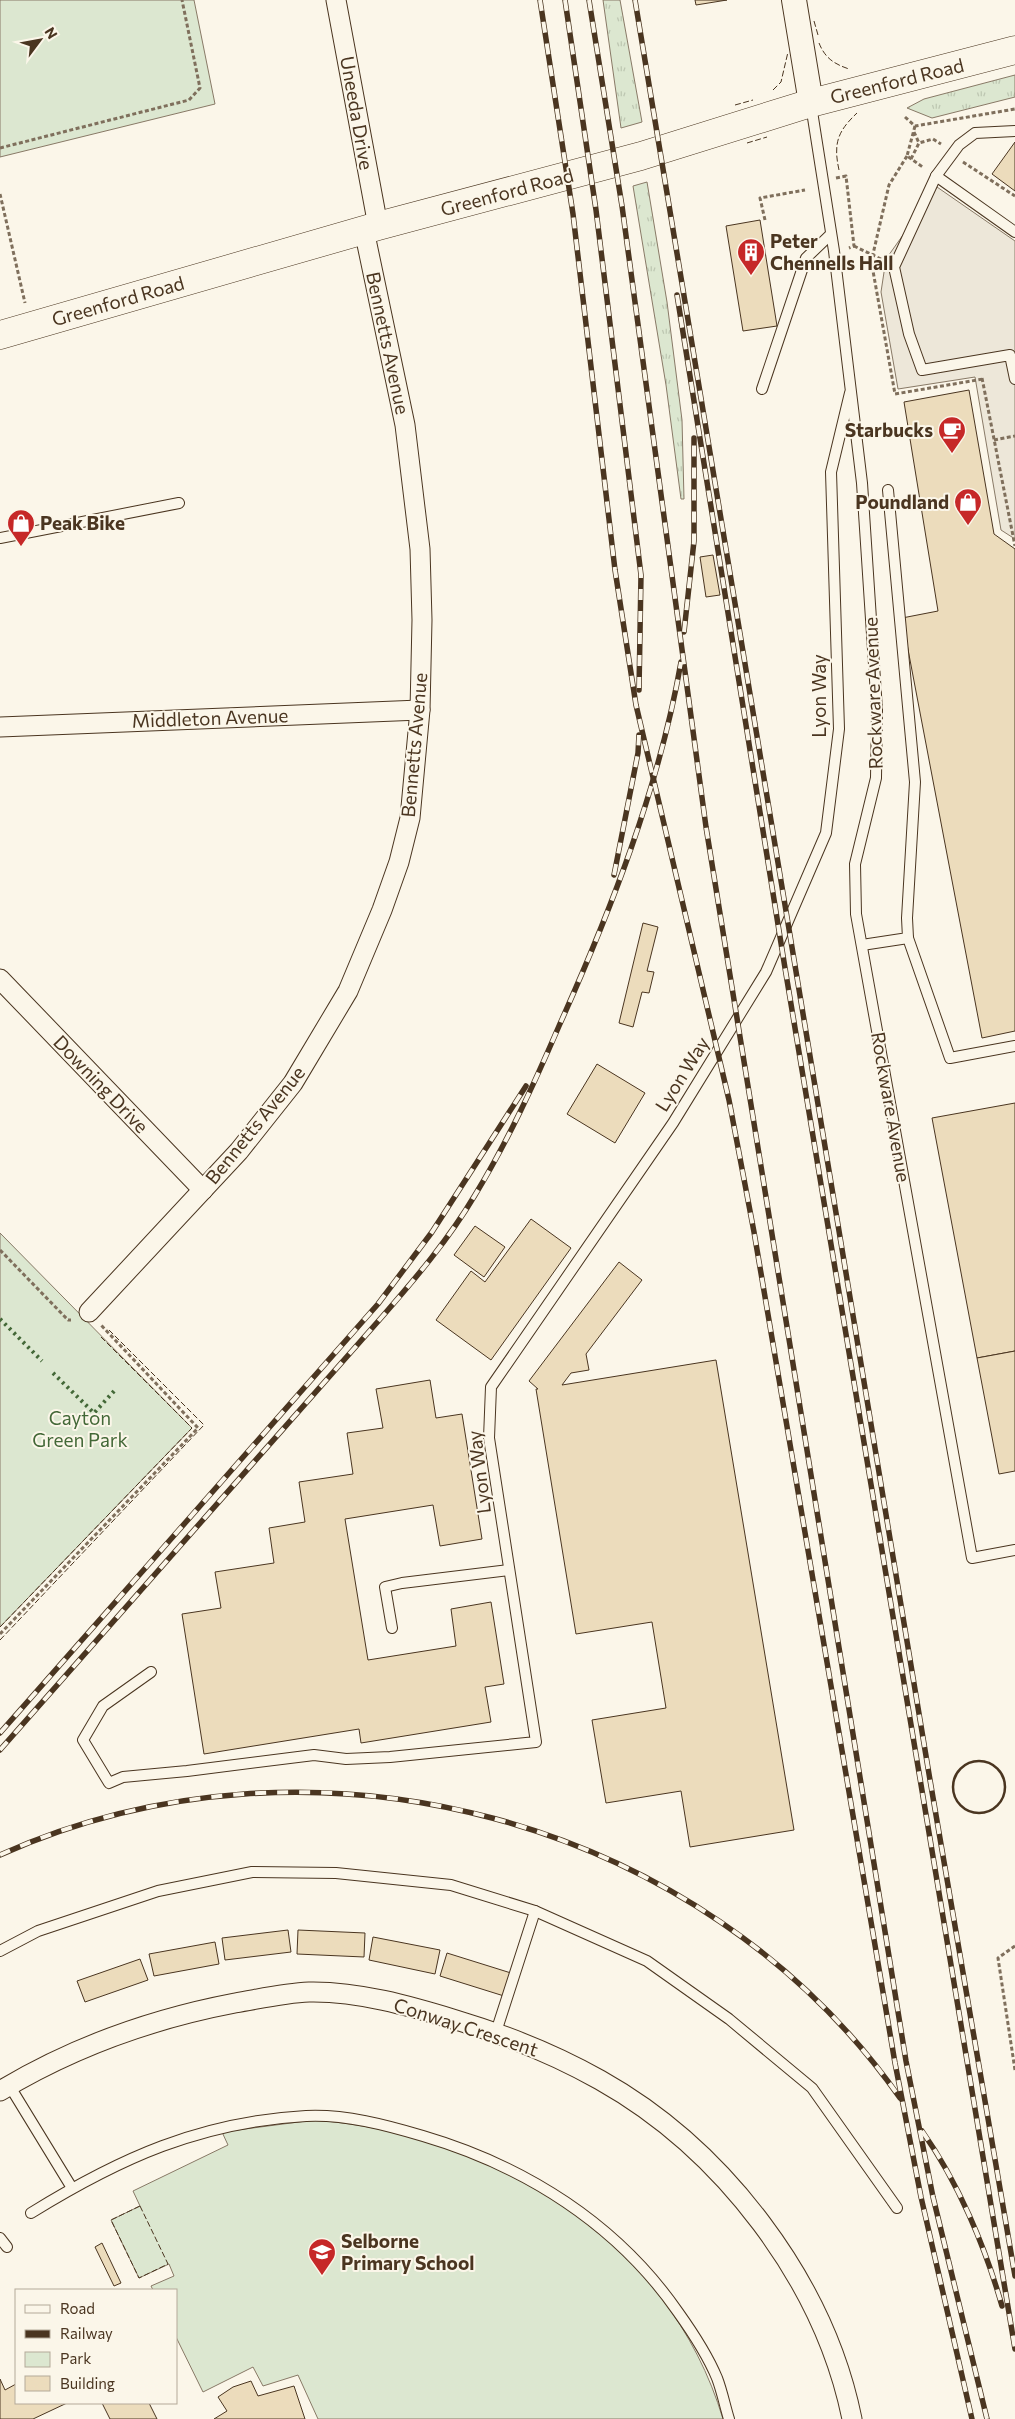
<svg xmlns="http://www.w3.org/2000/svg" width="1015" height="2419" viewBox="0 0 1015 2419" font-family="Commissioner,sans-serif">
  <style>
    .grass { fill: url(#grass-tufts); stroke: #887966 }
    .park { fill: #dce7d0; stroke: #887966 }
    .parking { fill: #ede7d9; stroke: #887966 }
    .building { fill: #ecdcbc; stroke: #4a3520 }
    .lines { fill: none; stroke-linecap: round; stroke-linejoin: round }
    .service-casing { stroke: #4a3520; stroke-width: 12 }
    .minor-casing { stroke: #4a3520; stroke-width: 21 }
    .tertiary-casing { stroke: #4a3520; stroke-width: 26 }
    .primary-casing { stroke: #4a3520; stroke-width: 29 }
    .path { stroke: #7f6f5c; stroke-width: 3; stroke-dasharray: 4 2.5; stroke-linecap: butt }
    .service { stroke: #fbf6e9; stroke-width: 10 }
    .minor { stroke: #fbf6e9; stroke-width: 19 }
    .tertiary { stroke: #fbf6e9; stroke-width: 24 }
    .primary { stroke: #fbf6e9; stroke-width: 28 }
    .rail-casing { stroke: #4a3520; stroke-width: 5.5 }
    .rail { stroke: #fbf6e9; stroke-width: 4; stroke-dasharray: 11; stroke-linecap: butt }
    .hedge { stroke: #436837; stroke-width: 4; stroke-dasharray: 2.5 4; stroke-linecap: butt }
    .fence { stroke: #4a3520; stroke-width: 1; stroke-dasharray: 6 2.5; stroke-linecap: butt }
    .wall { stroke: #4a3520; stroke-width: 2.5 }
    .labels { text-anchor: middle; stroke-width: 4; stroke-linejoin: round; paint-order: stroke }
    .street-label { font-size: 19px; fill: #4a3520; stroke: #fbf6e9 }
    .poi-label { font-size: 19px; font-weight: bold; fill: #4a3520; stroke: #fbf6e9; text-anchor: start }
    .park-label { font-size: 19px; fill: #436837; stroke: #fbf6e9 }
  </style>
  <defs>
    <pattern id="grass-tufts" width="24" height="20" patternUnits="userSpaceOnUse" patternTransform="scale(1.25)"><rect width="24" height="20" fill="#dce7d0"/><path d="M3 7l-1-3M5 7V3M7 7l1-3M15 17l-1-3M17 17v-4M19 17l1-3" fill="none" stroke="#bec7b2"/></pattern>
  </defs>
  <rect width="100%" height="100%" fill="#fbf6e9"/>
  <!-- grass -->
  <g class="grass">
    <polygon points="603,0 620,0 642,122 621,128"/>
    <polygon points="1015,75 1015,97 932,118 907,108 924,99"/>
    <polygon points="647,182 667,302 682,420 684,499 681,499 666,385 633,186"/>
  </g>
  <!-- park -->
  <g class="park">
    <polygon points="0,0 194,0 215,104 0,157"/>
    <polygon points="0,1233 192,1428 0,1627"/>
    <path d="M314 2120C495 2134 669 2239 723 2419H318L298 2375 263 2386 253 2367 203 2392 176 2337V2290H153L151 2286 174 2276 169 2264 139 2278 111 2220 140 2206 133 2191 228 2145 222 2132Z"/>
  </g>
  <!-- parking -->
  <polygon class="parking" points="937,187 1015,241 1015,539 1001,530 975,377 898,389 881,292 886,259"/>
  <!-- building -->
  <g class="building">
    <polygon points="695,0 727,0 696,5"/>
    <polygon points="1015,142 1015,191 992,174"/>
    <polygon points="760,220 777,326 743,331 726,226"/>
    <polygon points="969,390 994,534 1015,549 1015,1031 982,1038 902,618 938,611 904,402"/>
    <polygon points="713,555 720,595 706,597 700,557"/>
    <polygon points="643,923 658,927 647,971 654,972 649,993 642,992 633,1027 619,1023"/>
    <polygon points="597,1064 645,1093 615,1143 567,1114"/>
    <polygon points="1015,1103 1015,1351 977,1358 932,1118"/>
    <polygon points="531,1219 571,1248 491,1360 436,1320 471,1271 485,1282"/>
    <polygon points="475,1226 505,1247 484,1277 454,1255"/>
    <polygon points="619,1262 642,1280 586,1354 589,1370 571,1373 562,1385 716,1360 794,1830 690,1847 681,1791 606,1803 592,1720 666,1708 652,1622 576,1634 536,1389 538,1389 529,1381"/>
    <polygon points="1015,1351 1015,1471 999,1474 977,1358"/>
    <polygon points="430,1380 436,1418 462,1414 482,1539 440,1546 433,1505 345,1519 368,1660 456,1646 451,1609 491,1602 504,1684 485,1687 491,1722 361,1743 359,1729 204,1754 182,1614 221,1608 215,1572 274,1563 269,1528 305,1522 299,1482 353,1474 347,1433 383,1428 376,1389"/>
    <polygon points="288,1930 291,1952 225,1960 222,1938"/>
    <polygon points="298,1930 365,1933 364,1957 297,1954"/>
    <polygon points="373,1937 440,1950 435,1974 369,1960"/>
    <polygon points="215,1942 219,1964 154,1976 149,1954"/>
    <polygon points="447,1953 511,1973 504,1996 440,1976"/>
    <polygon points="140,1959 148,1980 85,2002 77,1981"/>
    <polygon points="102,2243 121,2283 114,2286 95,2247"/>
    <polygon points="0,2379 5,2390 16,2384 16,2403 67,2403 33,2419 0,2419"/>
    <polygon points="251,2381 258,2396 294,2386 305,2419 214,2419 227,2411 218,2397 233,2387"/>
    <polygon points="102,2403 149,2403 157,2419 110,2419"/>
  </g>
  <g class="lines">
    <!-- service casing -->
    <g class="service-casing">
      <g id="service">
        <polyline points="811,105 834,251 862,483 877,710 876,778 855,864 856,914 972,1558 1015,1550"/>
        <polyline points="1015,131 975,133 959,145 936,176 894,267 909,334 922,370 1010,355 1015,379"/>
        <polyline points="936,176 1015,232"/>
        <polyline points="762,389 806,258 831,234"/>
        <polyline points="0,538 179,503"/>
        <polyline points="908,938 950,1058 1015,1046"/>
        <polyline points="862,945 908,938 907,918 915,782 888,490"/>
        <polyline points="392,1628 385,1587 402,1583 509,1570"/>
        <polyline points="151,1672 103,1706 83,1740 109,1783 123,1777 187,1771 314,1755 346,1759 390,1757 536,1742 489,1438 491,1387 673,1123 766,972 826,833 839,729 831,472 850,393"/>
        <polyline points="0,1951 38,1931 158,1891 252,1872 336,1873 451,1885 535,1911 647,1961 729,2019 812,2088 897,2208"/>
        <polyline points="496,2032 535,1911"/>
        <polyline points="9,2085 72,2188"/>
        <path d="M31 2213C120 2158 200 2122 306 2116 345 2114 386 2125 423 2136 525 2166 617 2224 678 2312 693 2333 707 2354 717 2378 722 2391 725 2406 729 2419"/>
        <polyline points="0,2238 7,2247"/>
      </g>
    </g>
    <!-- minor casing -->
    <g class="minor-casing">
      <g id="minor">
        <polyline points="336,0 378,226"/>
        <polyline points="0,727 420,710"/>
        <polyline points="0,979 203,1190"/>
        <polyline points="89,1312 239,1151 293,1083 348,991 382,910 399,862 410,818 420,710 422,620 420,549 405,425 364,230"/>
        <path d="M0 2091C73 2047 151 2019 235 2003 259 1999 284 1993 309 1992 358 1991 410 2006 456 2020 506 2035 554 2054 600 2080 723 2149 824 2281 852 2419"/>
      </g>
    </g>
    <!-- tertiary casing -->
    <g class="tertiary-casing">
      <polyline id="tertiary" points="794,0 811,103"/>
    </g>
    <!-- primary casing -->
    <g class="primary-casing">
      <polyline id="primary" points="0,335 378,226 641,156 811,103 1015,50"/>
    </g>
    <!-- path -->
    <g class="path">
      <polyline points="905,117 915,126 1015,109"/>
      <polyline points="915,126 907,156 924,168"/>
      <polyline points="914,132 919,143"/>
      <polyline points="0,148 189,100 200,88 182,0"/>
      <polyline points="907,156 889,185 873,254 873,271 895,394 983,379"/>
      <polyline points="911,159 919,143 933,139 941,144"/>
      <polyline points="963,162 1015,196"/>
      <polyline points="836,178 846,176 854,246 849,248"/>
      <polyline points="0,194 25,303"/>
      <polyline points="765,220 760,198 805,190"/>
      <polyline points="854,246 881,259"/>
      <polyline points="982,378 1015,546"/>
      <polyline points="994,440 1015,436"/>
      <polyline points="0,1250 68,1320 71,1320"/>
      <polyline points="0,1634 198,1428 101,1325"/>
      <polyline points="1015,1946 998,1958 1015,2070"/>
    </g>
    <!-- service -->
    <use href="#service" class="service"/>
    <!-- minor -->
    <use href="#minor" class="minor"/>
    <!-- tertiary -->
    <use href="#tertiary" class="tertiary"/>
    <!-- primary -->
    <use href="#primary" class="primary"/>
    <!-- rail casing -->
    <g class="rail-casing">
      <g id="rail">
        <polyline points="540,0 573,214 615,570 636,705 729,1100 754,1232 895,2063 921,2197 972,2419"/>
        <polyline points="565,0 596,210 641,575 639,690"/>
        <polyline points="589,0 622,206 706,827 906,2061 933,2197 987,2419"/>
        <polyline points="635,0 930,1780 1015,2276"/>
        <polyline points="677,295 785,968 1015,2349"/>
        <polyline points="684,632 694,541 694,438"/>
        <polyline points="614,875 638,753 639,735"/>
        <polyline points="0,1733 378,1304 432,1232 526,1086"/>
        <path d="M0 1750 381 1318C415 1279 449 1239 475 1195 508 1141 534 1084 559 1026 611 910 659 788 681 662"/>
        <path d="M0 1855C312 1714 703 1817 900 2098"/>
        <path d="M922 2131C958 2182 985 2246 1002 2306"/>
      </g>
    </g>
    <!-- rail -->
    <use href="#rail" class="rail"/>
    <!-- hedge -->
    <g class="hedge">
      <polyline points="0,1319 42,1361"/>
      <polyline points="53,1373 94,1413 116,1389"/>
    </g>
    <!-- fence -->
    <g class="fence">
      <polyline points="814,21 818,35"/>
      <path d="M819 43C825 58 834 64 849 69"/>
      <polyline points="773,90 781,82 788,52"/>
      <polyline points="735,105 753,100"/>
      <polyline points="747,143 767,137"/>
      <path d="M839 170C833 143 838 131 857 113"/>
      <polyline points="0,1627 192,1428 101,1337"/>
      <polyline points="0,1640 204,1425 109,1330"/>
      <polygon points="140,2206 168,2264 139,2278 111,2220"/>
    </g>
    <!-- wall -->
    <circle class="wall" cx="979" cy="1787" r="26"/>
  </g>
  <!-- icons -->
  <defs>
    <g id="building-pin" transform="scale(1.4375)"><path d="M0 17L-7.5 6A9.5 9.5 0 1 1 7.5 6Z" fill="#c62828" stroke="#fbf6e9"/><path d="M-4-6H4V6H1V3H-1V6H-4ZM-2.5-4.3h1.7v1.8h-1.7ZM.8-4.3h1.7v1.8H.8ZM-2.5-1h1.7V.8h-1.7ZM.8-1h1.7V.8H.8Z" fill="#fff"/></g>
    <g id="cafe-pin" transform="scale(1.4375)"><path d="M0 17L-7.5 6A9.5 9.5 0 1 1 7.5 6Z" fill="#c62828" stroke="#fbf6e9"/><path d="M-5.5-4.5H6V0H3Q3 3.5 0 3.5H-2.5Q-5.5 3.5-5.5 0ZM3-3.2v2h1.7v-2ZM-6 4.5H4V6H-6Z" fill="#fff"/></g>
    <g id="shop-pin" transform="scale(1.4375)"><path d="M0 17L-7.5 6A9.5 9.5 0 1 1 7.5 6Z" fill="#c62828" stroke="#fbf6e9"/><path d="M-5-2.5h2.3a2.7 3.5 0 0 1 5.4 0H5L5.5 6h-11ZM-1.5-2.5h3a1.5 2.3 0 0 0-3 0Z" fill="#fff"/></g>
    <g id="school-pin" transform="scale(1.4375)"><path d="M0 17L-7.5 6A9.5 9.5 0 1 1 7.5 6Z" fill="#c62828" stroke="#fbf6e9"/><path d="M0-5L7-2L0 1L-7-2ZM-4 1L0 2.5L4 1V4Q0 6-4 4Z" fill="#fff"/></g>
  </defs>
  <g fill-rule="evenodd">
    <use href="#building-pin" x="751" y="252"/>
    <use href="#cafe-pin" x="952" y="430"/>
    <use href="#shop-pin" x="968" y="502"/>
    <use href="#shop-pin" x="21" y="523"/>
    <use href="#school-pin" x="322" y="2252"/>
  </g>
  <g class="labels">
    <!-- street labels -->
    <g class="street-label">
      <text transform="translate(897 81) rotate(-14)" y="7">Greenford Road</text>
      <text transform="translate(357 113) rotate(80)" y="7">Uneeda Drive</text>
      <text transform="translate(507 192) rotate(-15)" y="7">Greenford Road</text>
      <text transform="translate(118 301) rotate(-16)" y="7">Greenford Road</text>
      <text transform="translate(388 343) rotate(78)" y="7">Bennetts Avenue</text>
      <text transform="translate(873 693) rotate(-92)" y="7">Rockware Avenue</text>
      <text transform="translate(819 696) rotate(-90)" y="7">Lyon Way</text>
      <text transform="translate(210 718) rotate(-2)" y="7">Middleton Avenue</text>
      <text transform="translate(414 745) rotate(-85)" y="7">Bennetts Avenue</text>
      <text transform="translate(682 1074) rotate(-58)" y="7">Lyon Way</text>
      <text transform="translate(101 1084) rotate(46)" y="7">Downing Drive</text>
      <text transform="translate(891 1107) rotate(80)" y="7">Rockware Avenue</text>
      <text transform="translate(255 1125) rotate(-51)" y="7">Bennetts Avenue</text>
      <text transform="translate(479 1472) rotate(-97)" y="7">Lyon Way</text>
      <text transform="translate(466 2027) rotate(18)" y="7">Conway Crescent</text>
    </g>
    <!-- poi labels -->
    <g class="poi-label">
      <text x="770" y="248">Peter<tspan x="770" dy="22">Chennells Hall</tspan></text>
      <text x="933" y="437" text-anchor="end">Starbucks</text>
      <text x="949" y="509" text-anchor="end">Poundland</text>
      <text x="40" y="530">Peak Bike</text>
      <text x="341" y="2248">Selborne<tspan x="341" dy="22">Primary School</tspan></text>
    </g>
    <!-- park labels -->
    <g class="park-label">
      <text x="80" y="1425">Cayton<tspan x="80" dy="22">Green Park</tspan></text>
    </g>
  </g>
  <!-- legend -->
  <rect x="15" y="2289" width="162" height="115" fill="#fbf6e9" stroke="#b4a999"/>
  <rect x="25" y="2305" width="25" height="8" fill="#fbf6e9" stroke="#b4a999"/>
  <text x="60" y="2314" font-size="15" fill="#4a3520">Road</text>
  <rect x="25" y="2330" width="25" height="8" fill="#4a3520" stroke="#b4a999"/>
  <text x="60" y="2339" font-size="15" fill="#4a3520">Railway</text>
  <rect x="25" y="2352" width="25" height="15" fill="#dce7d0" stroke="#b4a999"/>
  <text x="60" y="2364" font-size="15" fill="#4a3520">Park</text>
  <rect x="25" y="2376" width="25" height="15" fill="#ecdcbc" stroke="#b4a999"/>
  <text x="60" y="2389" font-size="15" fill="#4a3520">Building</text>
  <!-- north arrow -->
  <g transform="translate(40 40) rotate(58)" stroke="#fbf6e9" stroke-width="4" paint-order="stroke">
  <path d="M0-4L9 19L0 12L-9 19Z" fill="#4a3520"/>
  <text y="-8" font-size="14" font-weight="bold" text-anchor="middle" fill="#4a3520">N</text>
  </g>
</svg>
